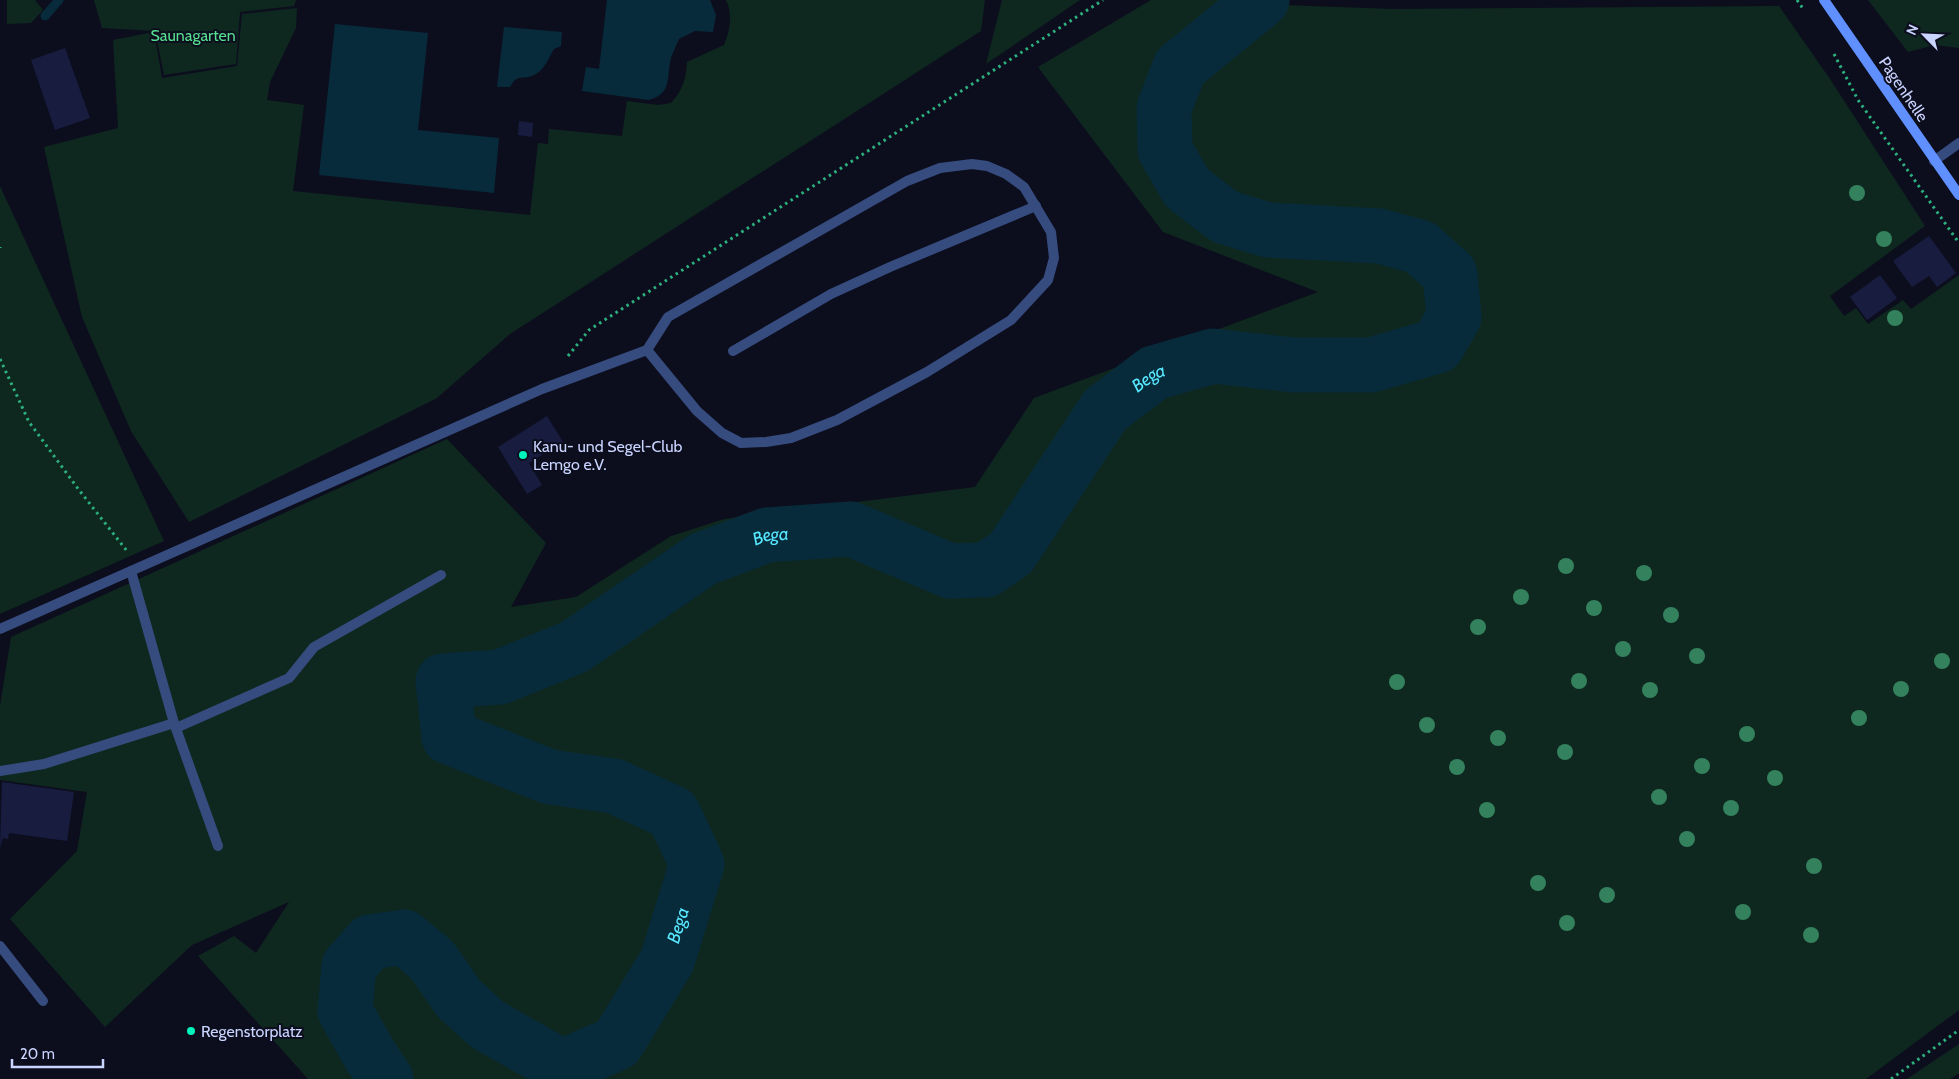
<svg xmlns="http://www.w3.org/2000/svg" width="1959" height="1079" viewBox="0 0 1959 1079" font-family="Cabin,sans-serif">
  <style>
    .green { fill: #0f281f }
    .water { fill: #082b3b }
    .lines { fill: none; stroke-linecap: round; stroke-linejoin: round }
    .stream { stroke: #082b3b; stroke-width: 9 }
    .river { stroke: #082b3b; stroke-width: 55 }
    .building { fill: #181c3f }
    .path { stroke: #2cb07d; stroke-width: 3; stroke-dasharray: 2.5 4; stroke-linecap: butt }
    .service { stroke: #364b7e; stroke-width: 10 }
    .secondary { stroke: #608fff; stroke-width: 10 }
    .tree { fill: #34815d }
    .poi-dot { fill: #00f4bd; stroke: #0c0e1e; stroke-width: 2 }
    .labels { text-anchor: middle; stroke-width: 4; stroke-linejoin: round; paint-order: stroke }
    .park-label { font-size: 16px; fill: #55df90; stroke: #0c0e1e }
    .street-label { font-size: 16px; fill: #c9d4ff; stroke: #0c0e1e }
    .poi-label { font-size: 16px; fill: #c9d4ff; stroke: #0c0e1e; text-anchor: start }
    .water-label { font-size: 18px; font-style: italic; fill: #57e8ff; stroke: #0c0e1e }
  </style>
  <rect width="100%" height="100%" fill="#0c0e1e"/>
  <!-- green -->
  <g class="green">
    <polygon points="7,0 35,0 43,10 31,23 7,24"/>
    <polygon points="94,0 296,0 294,6 240,12 236,64 164,75 155,31 102,28"/>
    <path d="M726 0H985L981 31 510 334 437 398 189 522 131 431 82 317 44 147 118 128 113 40 154 32 162 78 237 66 242 14 297 8 296 28 270 82 267 100 304 105 293 191 530 215 538 143 548 144 549 129 622 136 627 101 658 105 671 103C683 90 686 79 687 62L724 45C730 31 733 14 726 0Z"/>
    <polygon points="1002,0 1080,0 986,64"/>
    <polygon points="1151,0 1277,0 1283,5 1394,9 1779,6 1830,79 1925,226 1830,296 1844,316 1856,308 1868,324 1903,300 1911,309 1959,275 1959,1010 1866,1079 308,1079 198,956 234,936 256,953 289,902 192,945 105,1027 10,919 77,851 87,792 0,780 0,706 11,637 447,439 546,543 511,607 576,597 671,536 724,519 975,487 1034,398 1318,292 1163,232 1038,67"/>
    <polygon points="1868,0 1959,0 1959,48 1935,45 1908,52"/>
    <polygon points="0,186 164,541 0,614"/>
    <polygon points="1959,1044 1959,1073 1950,1079 1907,1079"/>
  </g>
  <!-- water -->
  <g class="water">
    <path d="M607 0H710L716 15 713 32 695 31 679 39C676 46 673 52 671 58 666 77 673 93 649 100L582 91 586 67 599 69Z"/>
    <polygon points="335,24 428,33 418,130 499,138 494,193 319,175"/>
    <path d="M504 27 562 32 561 46 554 49C549 57 544 71 534 75 523 81 518 72 510 87H497Z"/>
  </g>
  <g class="lines">
    <!-- stream -->
    <polyline class="stream" points="45,16 59,0"/>
    <!-- river -->
    <path class="river" id="s1" d="M386 1079 371 1057 345 1011 349 966 370 942 404 937 432 960 459 999 488 1025 562 1067 617 1043 667 961 697 864 673 813 614 786 550 777 449 737 443 681 500 677 574 647 703 559 767 535 851 529 950 571 986 570 1011 553 1105 410 1154 373 1213 356 1294 365H1371L1437 346 1454 317 1450 274 1420 247 1379 236 1268 230 1225 217 1187 188 1165 150 1164 108 1180 67 1262 0"/>
  </g>
  <!-- building -->
  <g class="building">
    <polygon points="65,48 90,118 55,130 31,60"/>
    <polygon points="519,121 533,123 532,137 518,135"/>
    <polygon points="1929,236 1956,273 1937,287 1929,276 1912,287 1893,261"/>
    <polygon points="1880,275 1897,298 1867,320 1850,297"/>
    <polygon points="547,416 563,442 529,463 542,485 527,494 498,447"/>
    <polygon points="2,782 74,792 67,841 9,833 8,839 3,838 0,848"/>
  </g>
  <g class="lines">
    <!-- path -->
    <g class="path">
      <polyline points="1797,0 1804,10"/>
      <polyline points="1834,54 1858,100 1959,243"/>
      <polyline points="0,247 0,248"/>
      <polyline points="568,356 589,330 1103,0"/>
      <polyline points="0,359 29,422 79,490 127,551"/>
      <polyline points="1891,1079 1959,1030"/>
    </g>
    <!-- service -->
    <g class="service">
      <polyline points="1934,161 1959,143"/>
      <polyline points="733,351 831,294 890,267 1036,206"/>
      <polyline points="131,571 174,723"/>
      <polyline points="0,629 542,389 647,350 668,317 907,181 940,168 972,164 987,166 1006,174 1024,187 1051,232 1054,258 1048,280 1011,320 927,372 837,420 791,438 766,442 741,443 722,433 697,411 647,350"/>
      <polyline points="176,728 289,678 314,647 441,575"/>
      <polyline points="0,771 44,764 174,723 218,846"/>
      <polyline points="0,946 43,1001"/>
    </g>
    <!-- secondary -->
    <polyline class="secondary" points="1824,0 1959,195"/>
  </g>
  <!-- trees -->
  <g class="tree">
    <circle cx="1857" cy="193" r="8"/>
    <circle cx="1884" cy="239" r="8"/>
    <circle cx="1895" cy="318" r="8"/>
    <circle cx="1566" cy="566" r="8"/>
    <circle cx="1644" cy="573" r="8"/>
    <circle cx="1521" cy="597" r="8"/>
    <circle cx="1594" cy="608" r="8"/>
    <circle cx="1671" cy="615" r="8"/>
    <circle cx="1478" cy="627" r="8"/>
    <circle cx="1623" cy="649" r="8"/>
    <circle cx="1697" cy="656" r="8"/>
    <circle cx="1942" cy="661" r="8"/>
    <circle cx="1579" cy="681" r="8"/>
    <circle cx="1397" cy="682" r="8"/>
    <circle cx="1901" cy="689" r="8"/>
    <circle cx="1650" cy="690" r="8"/>
    <circle cx="1859" cy="718" r="8"/>
    <circle cx="1427" cy="725" r="8"/>
    <circle cx="1747" cy="734" r="8"/>
    <circle cx="1498" cy="738" r="8"/>
    <circle cx="1565" cy="752" r="8"/>
    <circle cx="1702" cy="766" r="8"/>
    <circle cx="1457" cy="767" r="8"/>
    <circle cx="1775" cy="778" r="8"/>
    <circle cx="1659" cy="797" r="8"/>
    <circle cx="1731" cy="808" r="8"/>
    <circle cx="1487" cy="810" r="8"/>
    <circle cx="1687" cy="839" r="8"/>
    <circle cx="1814" cy="866" r="8"/>
    <circle cx="1538" cy="883" r="8"/>
    <circle cx="1607" cy="895" r="8"/>
    <circle cx="1743" cy="912" r="8"/>
    <circle cx="1567" cy="923" r="8"/>
    <circle cx="1811" cy="935" r="8"/>
  </g>
  <!-- markers -->
  <g class="poi-dot">
    <circle cx="523" cy="455" r="5"/>
    <circle cx="191" cy="1031" r="5"/>
  </g>
  <g class="labels">
    <!-- park labels -->
    <g class="park-label">
      <text x="193" y="41">Saunagarten</text>
    </g>
    <!-- street labels -->
    <g class="street-label">
      <text transform="translate(1904 89) rotate(56)" y="6">Pagenhelle</text>
    </g>
    <!-- poi labels -->
    <g class="poi-label">
      <text x="533" y="452">Kanu- und Segel-Club<tspan x="533" dy="18">Lemgo e.V.</tspan></text>
      <text x="201" y="1037">Regenstorplatz</text>
    </g>
    <!-- water labels -->
    <g class="water-label">
      <text dy="6" stroke="none"><textPath href="#s1" startOffset="1852">Bega</textPath></text>
      <text dy="6" stroke="none"><textPath href="#s1" startOffset="1372">Bega</textPath></text>
      <text dy="6" stroke="none"><textPath href="#s1" startOffset="592">Bega</textPath></text>
    </g>
  </g>
  <!-- north arrow -->
  <g transform="translate(1924 35) rotate(294)" stroke="#0c0e1e" stroke-width="4" paint-order="stroke">
  <path d="M0-4L9 19L0 12L-9 19Z" fill="#c9d4ff"/>
  <text y="-8" font-size="14" font-weight="bold" text-anchor="middle" fill="#c9d4ff">N</text>
  </g>
  <!-- scale -->
  <path d="M12 1059v8h91v-8" fill="none" stroke="#c9d4ff" stroke-width="2.5"/>
  <text x="20" y="1059" font-size="15" fill="#c9d4ff" stroke="#0c0e1e" stroke-width="4" paint-order="stroke">20 m</text>
</svg>
